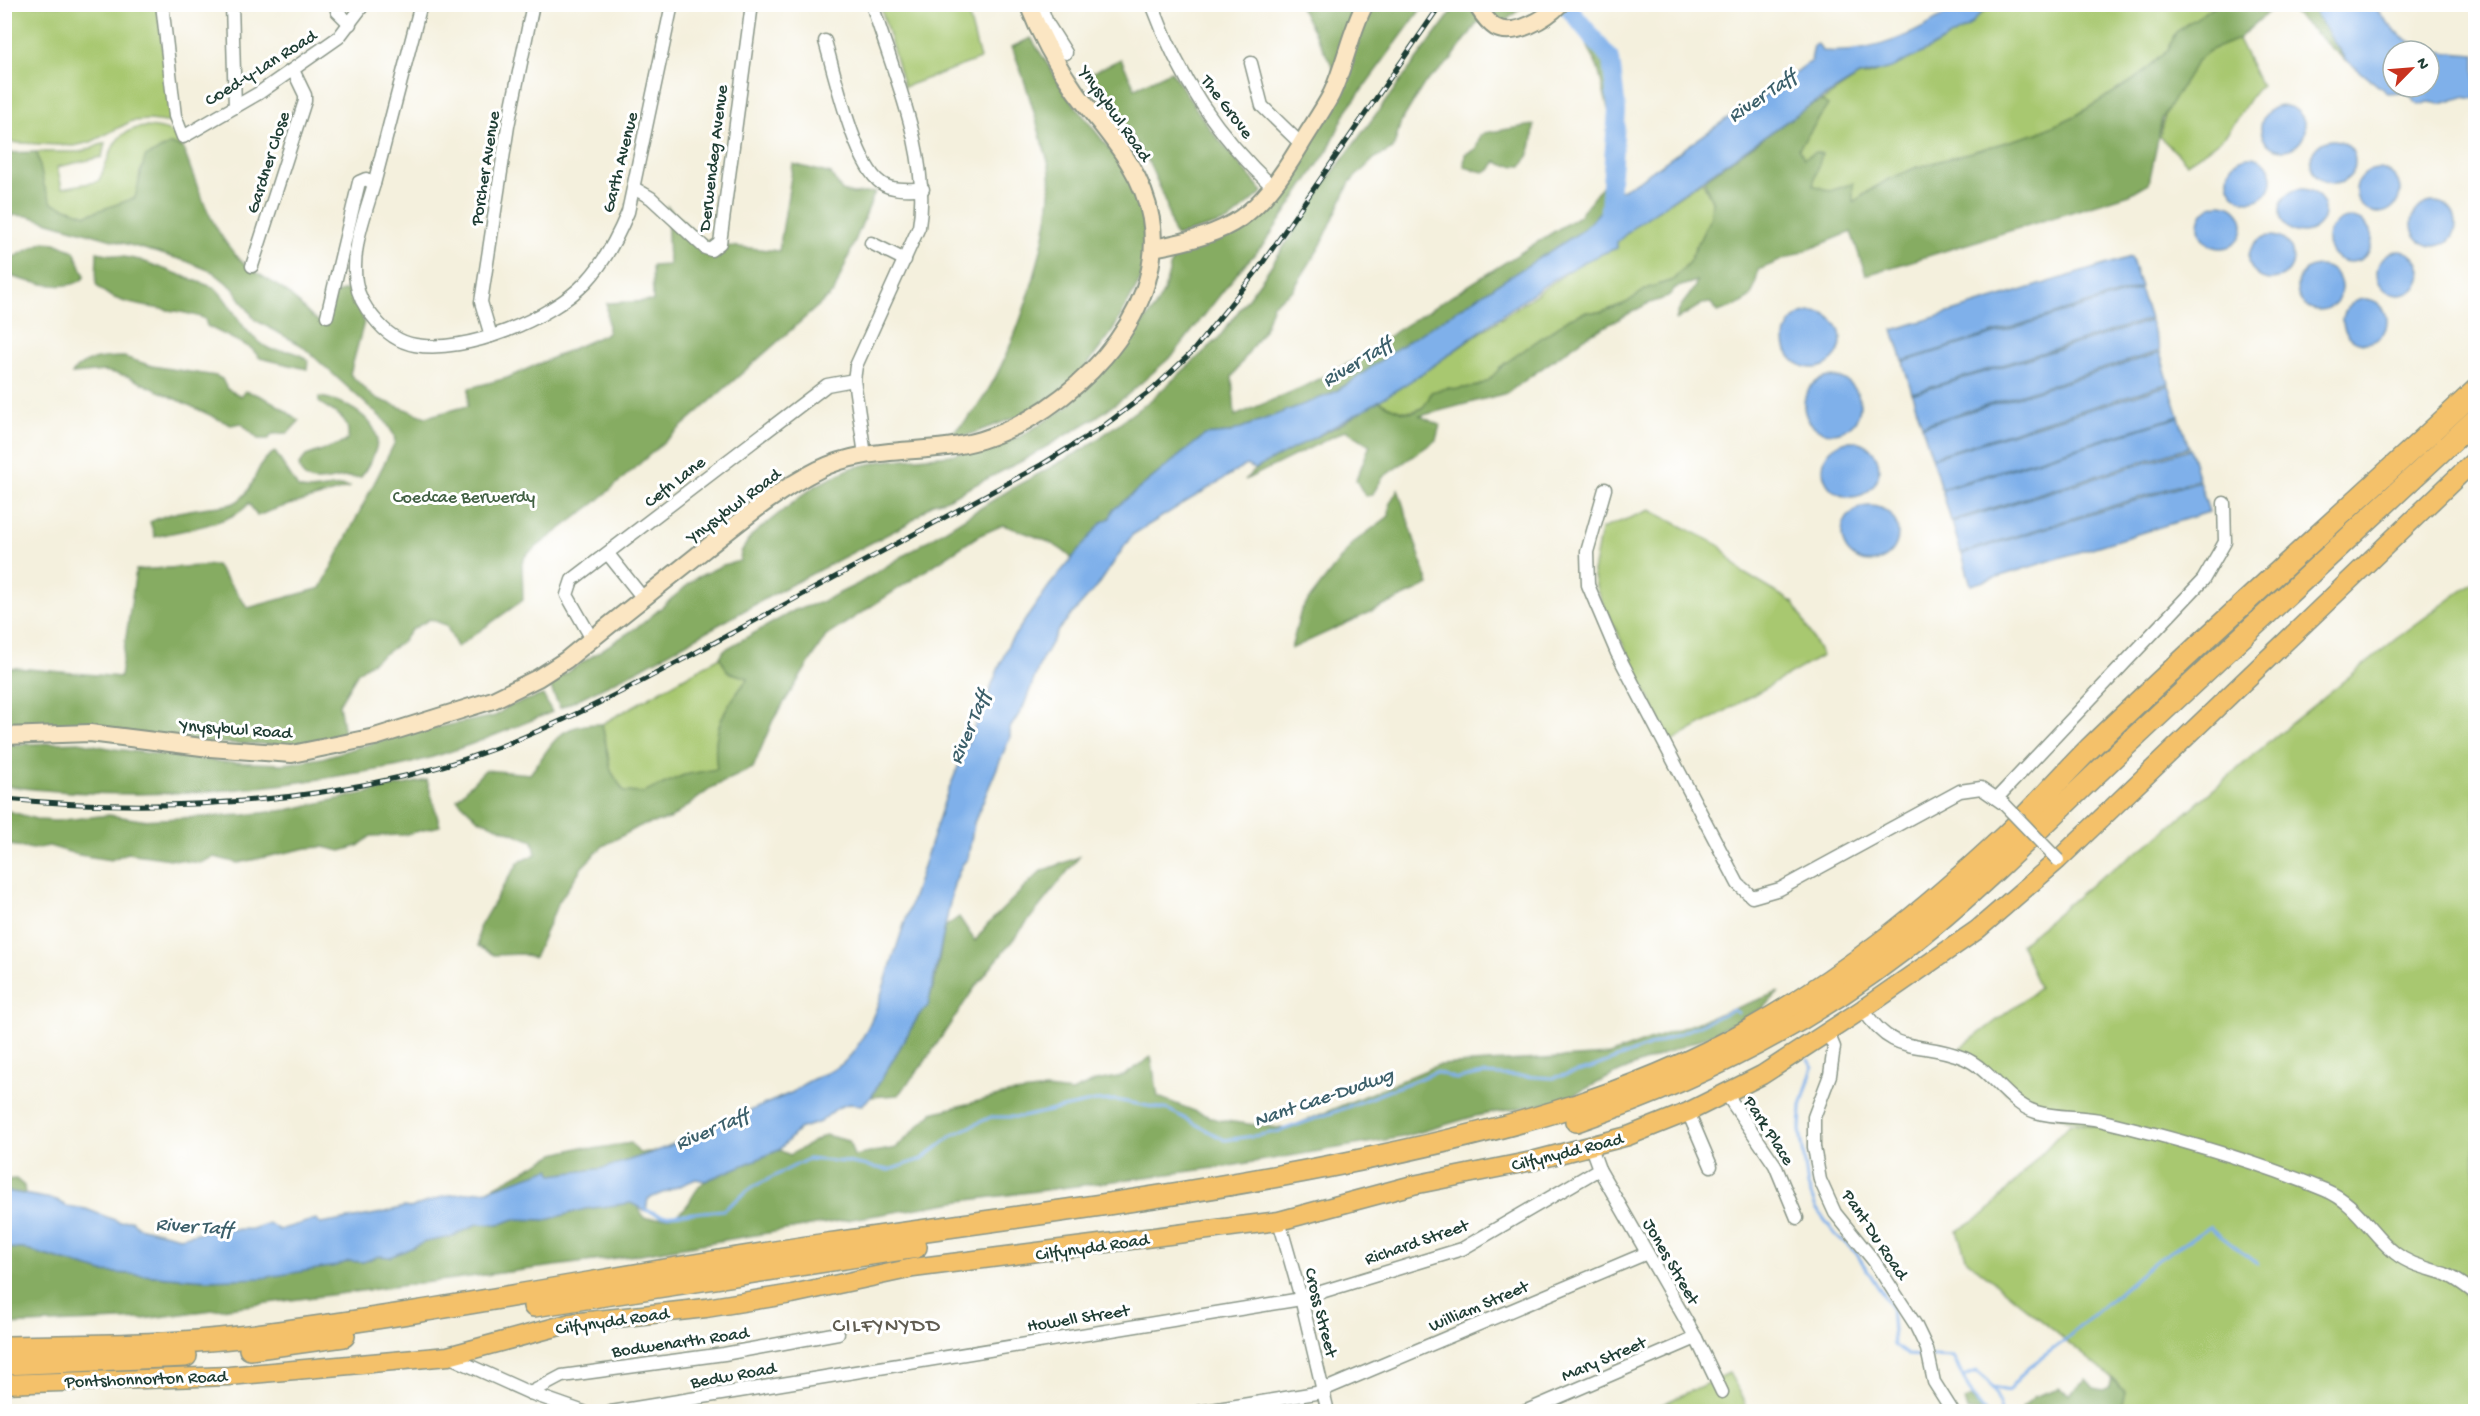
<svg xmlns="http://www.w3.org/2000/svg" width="2480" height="1416" viewBox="0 0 2480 1416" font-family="'Gochi Hand',sans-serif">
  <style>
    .green { fill: #a8c870; stroke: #648252; stroke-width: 1.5 }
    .forest { fill: #86ac62; stroke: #52744b; stroke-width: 1.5 }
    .water { fill: #7fb0ea; stroke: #4f768f; stroke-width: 1.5; fill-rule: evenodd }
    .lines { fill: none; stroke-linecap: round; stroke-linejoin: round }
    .stream { stroke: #7fb0ea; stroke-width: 3 }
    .river { stroke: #7fb0ea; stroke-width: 18 }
    .street-casing { stroke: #8a9688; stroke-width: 15 }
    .secondary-casing { stroke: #8a9688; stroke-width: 20 }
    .primary-casing { stroke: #8a9688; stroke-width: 21 }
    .highway-casing { stroke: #8a9688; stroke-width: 24 }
    .street { stroke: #fff; stroke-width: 12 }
    .secondary { stroke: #fbe6c3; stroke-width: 16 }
    .primary { stroke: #f4c16a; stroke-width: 18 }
    .highway { stroke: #f4c16a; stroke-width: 21 }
    .rail-casing { stroke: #1f3d34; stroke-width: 5 }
    .rail { stroke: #fff; stroke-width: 3; stroke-dasharray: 9; stroke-linecap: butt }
    .street-bridge-casing { stroke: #8a9688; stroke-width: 15; stroke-linecap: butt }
    .street-bridge { stroke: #fff; stroke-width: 12 }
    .labels { text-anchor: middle; stroke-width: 6; stroke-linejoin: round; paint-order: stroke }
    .street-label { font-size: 18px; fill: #1f3d34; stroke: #fff }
    .park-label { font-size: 18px; fill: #416043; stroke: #fff }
    .water-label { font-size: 20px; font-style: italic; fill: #3c606b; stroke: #fff }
    .quarter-label { font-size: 21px; letter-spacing: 1.5px; fill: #615d52; stroke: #fff }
  </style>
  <rect width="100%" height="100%" fill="#fff"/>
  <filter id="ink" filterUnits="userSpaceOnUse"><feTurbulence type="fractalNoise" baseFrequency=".0167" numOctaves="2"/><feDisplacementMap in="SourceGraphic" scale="12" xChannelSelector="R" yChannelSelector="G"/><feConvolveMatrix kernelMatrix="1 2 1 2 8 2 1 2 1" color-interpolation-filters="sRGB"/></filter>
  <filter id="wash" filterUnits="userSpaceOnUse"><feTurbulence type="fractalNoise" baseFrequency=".008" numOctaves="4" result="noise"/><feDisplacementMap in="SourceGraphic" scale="24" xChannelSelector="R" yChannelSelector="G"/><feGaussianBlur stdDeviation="1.35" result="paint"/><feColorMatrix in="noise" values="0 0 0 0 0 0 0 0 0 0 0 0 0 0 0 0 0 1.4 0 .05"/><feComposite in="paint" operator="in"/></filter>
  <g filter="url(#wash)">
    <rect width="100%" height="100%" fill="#f4f0dd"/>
    <!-- green -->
    <g class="green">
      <polygon points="4,5 157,5 173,123 150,120 132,121 91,142 74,146 5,142"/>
      <polygon points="880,5 966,5 980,59 904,87"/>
      <polygon points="1989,5 2216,5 2176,32 2168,50 2135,79 2077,115 2038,133 1915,168 1873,188 1852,203 1813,185 1799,148 1828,105 1822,101 1859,76 1866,76 1922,53 1984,12"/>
      <path d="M2238 39 2261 86C2247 96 2239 122 2225 135 2214 146 2200 154 2187 163L2160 137C2164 109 2183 69 2208 52 2216 46 2228 43 2238 39Z"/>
      <path d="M145 127C163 128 177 130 183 148 166 141 150 153 141 170 137 178 141 189 135 198L86 215 52 203 44 186 37 152H80L105 143 102 157 57 167 62 188 96 182 99 180C112 154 111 130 145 127Z"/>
      <path d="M1702 181 1712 201 1711 216 1689 262 1673 280 1648 288 1626 303 1602 312H1585L1570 318 1504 364 1488 381 1478 386 1457 389 1447 388C1418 412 1413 420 1377 400L1421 374 1584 261 1617 248V242L1636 225Z"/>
      <polygon points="1650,510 1719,545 1742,572 1794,603 1822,656 1671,742 1597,591 1593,572 1601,529"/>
      <polygon points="2475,581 2475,1411 2120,1411 2125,1391 2112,1378 1967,1260 1957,1231 1986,1213 2070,1123 2103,1127 2035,1112 1954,1053 2039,988 2021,944 2094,882 2153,841 2289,725 2397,638"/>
      <path d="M720 657 728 672 748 678C724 710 711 727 717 769L684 775 643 793 624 792 611 771 602 724Z"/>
      <polygon points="1729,1373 1744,1399 1746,1411 1646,1412"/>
    </g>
    <!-- forest -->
    <g class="forest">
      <polygon points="1299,5 1424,5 1347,110 1328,150 1264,244 1238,272 1174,354 1125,397 1095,418 1022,461 945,500 933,503 909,523 779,591 638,670 560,708 549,684 642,624 696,578 723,565 740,561 741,552 751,536 777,515 815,486 851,468 883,461 950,455 1001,444 1021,436 1066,408 1106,369 1154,309 1164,291 1172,260 1179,252 1199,243 1216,241 1253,216 1339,88 1332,65"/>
      <path d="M1457 5H1524L1507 20 1478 22 1450 61 1424 84 1401 122 1393 149 1375 158 1350 182 1321 245 1293 290 1273 304 1265 328 1232 377 1235 416 1303 387 1365 355 1396 331 1579 216 1603 185 1609 112 1598 69 1586 42 1566 13 1568 10 1609 60 1616 111 1608 204 1582 231 1399 347 1367 372 1331 394 1228 433 1205 435 1113 510 1110 518 1102 522 1073 560C1059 542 1025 533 1003 525L978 536 826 636 773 720 753 768 713 787 670 819 640 826 603 846 582 867 558 903 534 958 522 954 494 955 478 946 479 928 502 888 519 862 536 854 533 841 478 819 457 799 485 770 530 774C554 743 557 723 602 724L611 771 624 792 643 793 684 775 717 769C711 727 724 711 748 678L728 672 720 657 724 650 795 610 819 603 858 584 1011 489 1084 449 1152 399 1218 339 1265 275 1331 175Z"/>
      <path d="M2216 5H2276L2238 39 2209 51 2197 61 2162 119 2149 183 2130 194 1866 275 1851 232 1758 270C1754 302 1746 303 1717 312L1711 303 1702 304 1676 320C1680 300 1690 300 1697 281L1675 288 1668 297 1647 304 1589 335 1507 393 1420 416 1440 425 1436 440 1383 477 1372 495 1365 496 1356 480 1370 445 1346 430 1245 480C1270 452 1310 442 1342 424 1354 417 1365 408 1377 400 1400 412 1421 424 1431 392L1447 388 1457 389 1478 386 1488 381 1504 364 1570 318 1585 312H1602L1626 303 1648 288 1673 280 1689 262 1711 216 1712 201 1704 180 1806 108 1822 101 1828 105 1799 148 1804 158 1816 152 1822 154 1813 185 1830 191 1853 183V202L1887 180 1915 168 2038 133 2077 115 2135 79 2168 50 2176 32Z"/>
      <polygon points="2285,5 2311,5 2346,61"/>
      <path d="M1031 38 1067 95 1130 175 1144 218 1145 249 1141 279 1112 332 1082 372 1057 394 1022 415 955 440 946 435C1002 412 1056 231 1050 173 1049 161 1044 149 1041 138 1033 107 1024 77 1012 47Z"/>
      <polygon points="1121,59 1135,88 1171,71 1210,129 1263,192 1228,221 1176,236 1172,229 1165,199 1149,163 1128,130 1085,76"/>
      <path d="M1534 125C1533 140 1532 154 1522 166L1503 165 1496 161 1490 170 1483 172 1464 167 1465 154 1476 149 1480 136 1484 133Z"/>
      <path d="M171 144 183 148C198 188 213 237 246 265 261 277 278 284 292 297 306 309 308 318 327 325L335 294 352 287 364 322 350 374 373 397 426 417 468 406 469 388 507 378 608 333 607 303 653 301 652 266 669 265 667 206 701 239 728 246 779 251 793 164 831 174 842 191 853 194 875 192 834 292 595 503 526 555 522 563 523 600 457 647 446 625 430 619 411 630 403 641 358 672 339 704 344 734 293 745 213 743 92 728 5 727V667L120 677 136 570 216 565 248 608 321 588 395 442 394 435 386 422 301 345 255 320 233 288 213 272 186 261 28 216 14 215 5 219 4 153 37 152 44 186 52 203 86 215 135 198 145 157Z"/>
      <path d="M44 242 55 243 74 251 85 276C75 294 20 282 5 273V253L14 257Z"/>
      <path d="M97 252 140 260 215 288C231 302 237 323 253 337 258 341 267 349 273 350 288 351 296 350 308 361L307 369 260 358 251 348 207 326 205 319C176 305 116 312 96 284Z"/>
      <path d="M124 357 152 366 216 376 222 379 227 389 241 396 245 391C267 396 281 407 299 421L288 433 273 434 268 439H258L241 423 231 425 127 376 104 371 72 374C81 358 107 357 124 357Z"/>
      <path d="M319 397C339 399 373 415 377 438 378 452 367 467 361 477 355 478 351 477 346 477 331 478 303 491 299 465L306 456 345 442 348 438C350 415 334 414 319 402Z"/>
      <path d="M275 452 298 488C315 494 332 483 349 487 318 499 287 503 257 516L249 503C234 524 180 530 155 537L150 522C168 513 188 510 209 507 218 506 227 507 236 502 257 490 253 463 275 452Z"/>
      <polygon points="1398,489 1429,585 1291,649 1301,610 1353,543 1389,516 1390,503"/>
      <path d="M543 695 552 712C507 730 462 750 415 762 392 769 367 771 344 775 231 795 118 800 5 786L4 745 79 742 114 749 225 762 284 764 322 758 399 735 495 716 509 706Z"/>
      <polygon points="427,780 440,826 403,835 371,836 358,846 341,851 324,847 307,848 238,863 214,857 200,863 127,853 111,860 79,855 49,846 33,849 5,844 5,810 39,820 55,821 109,815 141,820 245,815 287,810"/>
      <path d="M1079 857 973 990 924 1063 898 1095 871 1097 919 1015C937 997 939 952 945 927L959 917 975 941 988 924 1040 872Z"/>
      <path d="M1779 992 1764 1008 1703 1038 1619 1072 1564 1100 1476 1116 1403 1137 1230 1166 961 1201 617 1258 143 1319 5 1325 4 1248 23 1249 103 1272 208 1280 336 1266 349 1261 363 1262 379 1256 390 1257 425 1242 452 1237 477 1224 498 1225 514 1219 546 1220 585 1209 631 1203 638 1206 644 1218C660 1219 678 1219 688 1204 694 1195 696 1188 705 1181L779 1150 790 1155 825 1135 849 1141 854 1156 896 1148 932 1113 1006 1094 1046 1089 1072 1092 1096 1081 1123 1076 1151 1057 1158 1097 1218 1120 1286 1129 1438 1065 1609 1055Z"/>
      <polygon points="631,1143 639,1153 657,1151 605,1168 552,1175 551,1170 488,1190 555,1154 582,1147 593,1149"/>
      <polygon points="16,1179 24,1186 25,1194 5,1191 4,1180"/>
      <polygon points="2112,1378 2125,1392 2120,1411 2023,1412 2021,1408 2033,1397 2059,1388 2069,1394 2086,1379 2094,1388 2103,1390 2110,1387"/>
      <polygon points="1971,1398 1985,1411 1967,1411 1964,1400"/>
    </g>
    <!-- water -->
    <g class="water">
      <path d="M1960 4 1989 5 1968 27 1922 53 1891 68 1859 76 1806 108 1636 225 1617 242V248C1551 270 1480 335 1421 374 1368 410 1311 439 1255 469L1246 465 1132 535 1100 583 1059 629 1041 661 1023 708 1010 728V737L974 823 968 858 962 865 954 884 928 1006 919 1015 871 1097 862 1105 848 1104 837 1108 820 1122 799 1129 779 1150 705 1181 696 1179 648 1199 646 1211 631 1203 585 1209 546 1220 514 1219 498 1225 477 1224 452 1237 425 1242 390 1257 379 1256 363 1262 349 1261 336 1266 262 1278 208 1280 103 1272 24 1249 5 1248V1191L57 1200 66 1206 86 1209 120 1222 131 1220 138 1227 180 1237 210 1230 252 1229 269 1223 279 1230 316 1219 321 1224 382 1213 404 1207 410 1208 445 1196 488 1190 550 1169 553 1175 605 1168 657 1151 793 1092C807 1078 826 1076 842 1064 858 1051 871 1022 878 1004L946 796 1009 643 1049 586 1102 522 1110 518 1113 510 1205 435 1228 433 1331 394 1348 384 1399 347 1582 231 1619 191 1638 181 1742 108C1768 97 1788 77 1811 61L1814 45 1818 44 1822 51C1873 55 1919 34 1960 4Z"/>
      <path d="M2311 6 2374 5C2402 48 2426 52 2475 55V99L2462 97 2441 104 2429 102 2419 105 2415 103 2410 95 2402 92 2387 93 2345 59ZM2393 51H2429V87H2393Z"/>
      <circle cx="2283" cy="128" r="22"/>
      <circle cx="2333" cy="162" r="22"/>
      <circle cx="2250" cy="179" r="22"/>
      <circle cx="2378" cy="191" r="22"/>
      <circle cx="2302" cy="211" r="22"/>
      <circle cx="2434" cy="224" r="22"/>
      <circle cx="2221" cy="226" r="22"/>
      <circle cx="2350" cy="240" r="22"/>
      <circle cx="2271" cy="258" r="22"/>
      <circle cx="2399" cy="273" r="22"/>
      <polygon points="2131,257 2141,287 1903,361 1893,330"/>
      <circle cx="2319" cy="288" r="22"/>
      <polygon points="2140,289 2150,319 1912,393 1903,362"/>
      <circle cx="2365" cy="321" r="22"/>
      <circle cx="1813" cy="340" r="28"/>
      <polygon points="2150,321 2160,351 1922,425 1912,394"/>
      <polygon points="2160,353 2169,383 1932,457 1922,426"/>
      <circle cx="1832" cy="405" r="28"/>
      <polygon points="2169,385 2179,416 1941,489 1932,458"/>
      <polygon points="2179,417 2189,447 1951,521 1942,490"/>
      <circle cx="1851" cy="469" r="28"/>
      <polygon points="2190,449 2199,479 1961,553 1952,522"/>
      <polygon points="2199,481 2209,512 1971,585 1962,554"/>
      <circle cx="1870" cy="534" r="28"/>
    </g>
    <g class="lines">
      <!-- stream -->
      <g class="stream">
        <polyline points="1808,1060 1813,1067 1801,1106 1800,1130 1808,1186 1816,1208 1835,1234 1856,1253 1891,1307 1894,1345 1907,1355 1925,1356"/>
        <polyline points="646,1210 663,1216 723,1210 753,1187 808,1159 846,1162 889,1170 922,1159 953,1135 991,1117 1022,1117 1095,1101 1116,1100 1169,1110 1225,1140 1260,1135 1280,1131 1337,1111 1436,1072 1457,1079 1484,1074 1553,1078 1588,1069 1670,1038 1733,1010 1738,1013"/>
        <path d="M1932 1356 1953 1357C1965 1378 1968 1394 1985 1412"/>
        <path d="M1964 1376 1976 1371C1990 1380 1998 1396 2001 1412"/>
        <polyline points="1991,1387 2008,1391 2029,1367 2060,1344 2153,1263 2209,1227 2257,1264"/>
      </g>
      <!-- river -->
      <polyline class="river" points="1565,4 1611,60 1617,111 1608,221"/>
    </g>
  </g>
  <g filter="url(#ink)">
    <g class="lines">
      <!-- street casing -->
      <g class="street-casing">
        <g id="street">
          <polyline points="162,4 175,116 183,137 259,93 339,37 364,4"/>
          <polyline points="232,4 235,107"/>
          <polyline points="336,4 337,11 350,24"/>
          <polyline points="1040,4 1047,23 1066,53"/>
          <path d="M1152 4C1179 78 1217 135 1274 188"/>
          <path d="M825 41C835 75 855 165 881 183 892 191 910 189 923 189"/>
          <polyline points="1251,63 1262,106 1301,144"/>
          <path d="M374 184C365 215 351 249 356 282 358 296 365 308 374 318 384 331 398 342 415 345 466 354 551 319 586 282 604 263 618 236 628 212L672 4"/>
          <polyline points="634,188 651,198 705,248 711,250 720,243 752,4"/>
          <polyline points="871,243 905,260"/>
          <polyline points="252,266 305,101 305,95 293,70"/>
          <polyline points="327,316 359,182 366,179 374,184 421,4"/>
          <polyline points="491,336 481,302 508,126 533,4"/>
          <path d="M865 455 854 380 856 366 919 227C931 155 893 73 872 4"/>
          <polyline points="1605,489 1587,552 1588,585 1617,653 1738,884 1752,897 1780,889 1960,791 1981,788 2004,804"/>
          <polyline points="608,554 643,598"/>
          <polyline points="592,639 567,595 572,580 827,385 854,380"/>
          <polyline points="1997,798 2203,580 2225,542 2224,503"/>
          <path d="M1863 1009C1895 1059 1919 1039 1964 1058 1992 1070 2007 1103 2036 1112 2056 1118 2079 1116 2099 1120 2175 1138 2253 1160 2325 1190 2357 1203 2370 1233 2395 1253 2410 1265 2428 1268 2445 1274 2455 1278 2467 1287 2476 1294"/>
          <polyline points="1828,1033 1834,1047 1830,1075 1814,1117 1814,1147 1820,1180 1835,1213 1874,1261 1915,1324 1927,1349 1934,1382 1953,1412"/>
          <polyline points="1727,1095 1775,1165 1797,1218"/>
          <polyline points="1688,1112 1711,1166"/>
          <polyline points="1591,1147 1599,1169 1696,1338 1722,1392"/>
          <polyline points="1279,1221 1301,1298 1328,1412"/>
          <polyline points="448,1356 530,1393 584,1412"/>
          <polyline points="530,1393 562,1376 724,1354 838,1333"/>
          <polyline points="611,1412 1295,1300 1462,1249 1599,1169"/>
          <polyline points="1199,1412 1316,1393 1647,1253"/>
          <polyline points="1524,1412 1696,1338"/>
        </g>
      </g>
      <!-- secondary casing -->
      <g class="secondary-casing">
        <g id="secondary">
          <path d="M1476 4C1481 12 1487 22 1495 27 1514 38 1547 18 1560 4"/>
          <path d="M1153 248C1234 233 1257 217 1300 146 1310 129 1322 112 1331 95 1345 66 1350 33 1365 4"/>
          <path d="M4 736 90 733 210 748 292 754 375 737 493 700 538 678 566 660C611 623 658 587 704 550 741 521 776 491 818 470 869 444 928 456 981 440 1067 414 1168 317 1151 219 1142 167 1105 131 1075 91 1056 64 1040 35 1028 4"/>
        </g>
      </g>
      <!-- primary casing -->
      <g class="primary-casing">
        <polyline id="primary" points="4,1384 229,1376 448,1356 571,1323 706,1308 792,1294 913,1268 1279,1221 1413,1185 1532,1161 1628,1136 1688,1112 1762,1075 1863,1009 1977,930 2058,860 2476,459"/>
      </g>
      <!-- highway casing -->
      <g class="highway-casing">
        <g id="highway">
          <path d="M1576 1121C1704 1078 1826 1015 1930 928 2001 869 2065 802 2133 739 2247 632 2361 526 2476 419"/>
          <polyline points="534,1306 916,1247"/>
          <path d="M4 1347C83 1345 162 1346 239 1337 436 1313 631 1273 827 1244 1000 1219 1174 1198 1346 1163 1487 1134 1625 1101 1751 1029 1844 977 1926 910 2004 837 2034 809 2061 777 2090 748 2216 626 2348 510 2476 390"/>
          <polyline points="250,1349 344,1336"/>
          <polyline points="4,1364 186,1356"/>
        </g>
      </g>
      <!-- street -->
      <use href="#street" class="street"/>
      <!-- secondary -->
      <use href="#secondary" class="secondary"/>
      <!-- primary -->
      <use href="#primary" class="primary"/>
      <!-- highway -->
      <use href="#highway" class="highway"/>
      <!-- rail casing -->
      <g class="rail-casing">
        <path id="rail" d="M4 799C138 811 274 807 405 776 521 749 628 689 732 633 835 577 938 521 1041 465L1101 428 1153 389 1192 352 1257 271 1441 4"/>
      </g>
      <!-- rail -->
      <use href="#rail" class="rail"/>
      <!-- street-bridge casing -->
      <g class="street-bridge-casing">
        <polyline id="street-bridge" points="2004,804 2058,860"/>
      </g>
      <!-- street-bridge -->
      <use href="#street-bridge" class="street-bridge"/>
    </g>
  </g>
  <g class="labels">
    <!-- street labels -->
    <g class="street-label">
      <text transform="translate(260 67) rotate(-32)" y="6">Coed-y-Lan Road</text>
      <text transform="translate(1228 106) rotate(53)" y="6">The Grove</text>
      <text transform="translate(1116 113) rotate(55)" y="6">Ynysybwl Road</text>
      <text transform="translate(712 158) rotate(-83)" y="6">Derwendeg Avenue</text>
      <text transform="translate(267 162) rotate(-72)" y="6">Gardner Close</text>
      <text transform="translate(619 162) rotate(-76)" y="6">Garth Avenue</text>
      <text transform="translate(484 168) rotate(-81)" y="6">Porcher Avenue</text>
      <text transform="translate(674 481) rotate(-38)" y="6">Cefn Lane</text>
      <text transform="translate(733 505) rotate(-37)" y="6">Ynysybwl Road</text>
      <text transform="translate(236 728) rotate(4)" y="6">Ynysybwl Road</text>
      <text transform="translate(1770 1130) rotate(57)" y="6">Park Place</text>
      <text transform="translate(1567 1151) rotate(-14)" y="6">Cilfynydd Road</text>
      <text transform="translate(1876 1234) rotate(56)" y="6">Pant Du Road</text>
      <text transform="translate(1416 1241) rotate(-19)" y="6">Richard Street</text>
      <text transform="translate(1092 1246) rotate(-8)" y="6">Cilfynydd Road</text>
      <text transform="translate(1672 1261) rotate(60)" y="6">Jones Street</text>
      <text transform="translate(1478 1305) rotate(-23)" y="6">William Street</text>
      <text transform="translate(1322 1312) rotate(76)" y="6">Cross Street</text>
      <text transform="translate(1078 1317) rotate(-9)" y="6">Howell Street</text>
      <text transform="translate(612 1320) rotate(-8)" y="6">Cilfynydd Road</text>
      <text transform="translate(680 1341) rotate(-8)" y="6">Bodwenarth Road</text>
      <text transform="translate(1603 1358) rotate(-23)" y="6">Mary Street</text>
      <text transform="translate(733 1374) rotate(-10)" y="6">Bedw Road</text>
      <text transform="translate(146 1378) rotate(-2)" y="6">Pontshonnorton Road</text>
    </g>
    <!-- park labels -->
    <g class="park-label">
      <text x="464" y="502">Coedcae Berwerdy</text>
    </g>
    <!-- water labels -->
    <g class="water-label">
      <text transform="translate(1761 95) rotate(-34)" y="7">River Taff</text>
      <text transform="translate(1356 361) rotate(-31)" y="7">River Taff</text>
      <text transform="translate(968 727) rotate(-67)" y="7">River Taff</text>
      <text transform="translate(1323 1096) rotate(-19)" y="7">Nant Cae-Dudwg</text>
      <text transform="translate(711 1128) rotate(-23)" y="7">River Taff</text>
      <text transform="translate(194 1225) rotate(4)" y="7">River Taff</text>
    </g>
    <!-- quarter labels -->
    <g class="quarter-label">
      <text x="887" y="1331">CILFYNYDD</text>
    </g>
  </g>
  <!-- margin -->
  <rect width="2480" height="1416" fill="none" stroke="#fff" stroke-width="24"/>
  <!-- north arrow -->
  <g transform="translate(2411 69) rotate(65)"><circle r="28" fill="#ffffff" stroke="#a5b1ae" stroke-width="1.5"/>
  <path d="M0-4.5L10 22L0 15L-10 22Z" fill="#c8321e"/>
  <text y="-9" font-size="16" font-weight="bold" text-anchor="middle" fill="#1f3d34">N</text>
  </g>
</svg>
